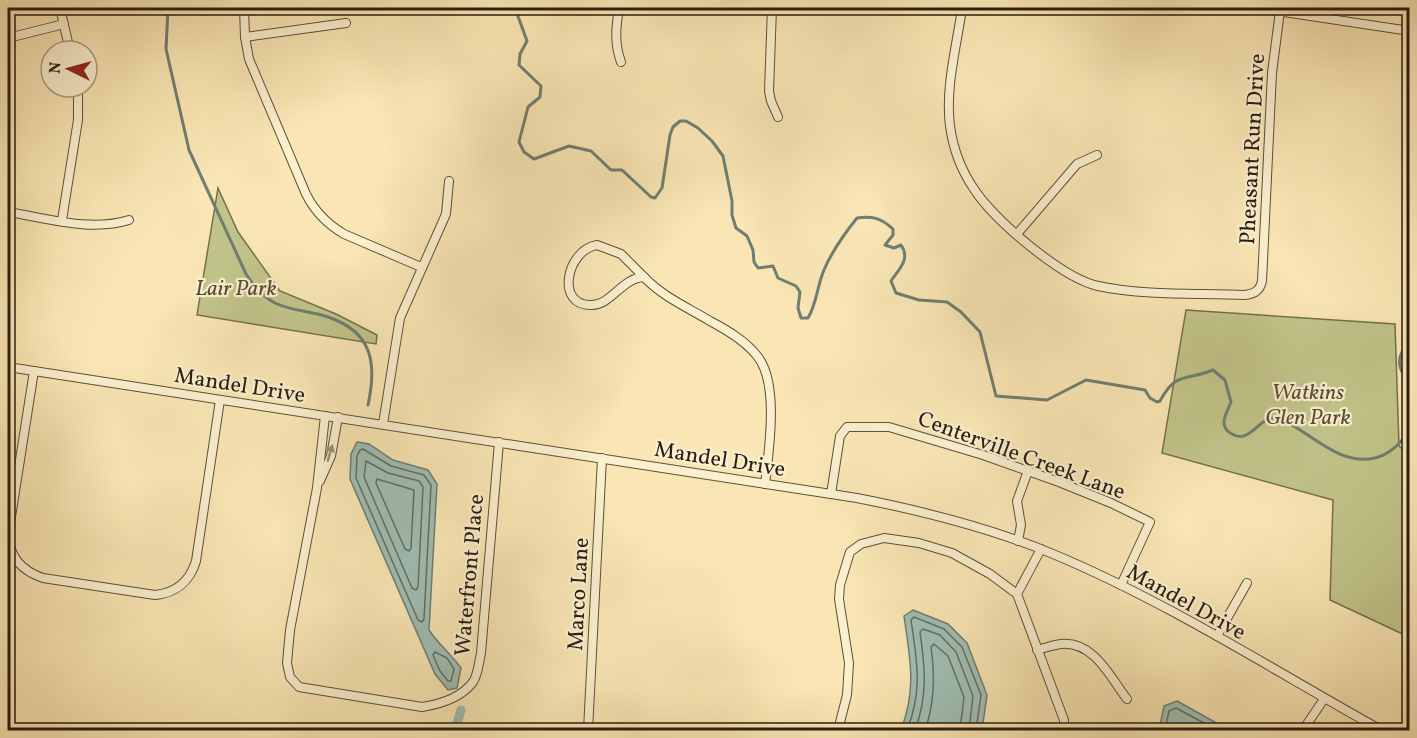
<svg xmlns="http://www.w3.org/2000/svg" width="1417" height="738" viewBox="0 0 1417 738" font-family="Vollkorn,serif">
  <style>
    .green { fill: #c1c48a; stroke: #74704d; stroke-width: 1.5 }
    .water { fill: #9fbeb4; stroke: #6f7e72; stroke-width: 1.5 }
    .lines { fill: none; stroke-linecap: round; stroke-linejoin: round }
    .shore { stroke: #646e62; stroke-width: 1.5 }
    .stream { stroke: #6f7e72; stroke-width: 3 }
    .canal { stroke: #9fbeb4; stroke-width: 9 }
    .minor-casing { stroke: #5c4f39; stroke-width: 10 }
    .minor { stroke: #fbefce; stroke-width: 8 }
    .oneway { fill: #9c9078 }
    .labels { text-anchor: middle; stroke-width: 4.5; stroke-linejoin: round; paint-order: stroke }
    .street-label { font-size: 22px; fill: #281d10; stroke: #fbefce }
    .park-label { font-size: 22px; font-style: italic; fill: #564f35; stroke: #fbefce }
  </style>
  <rect width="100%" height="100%" fill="#f9e6b4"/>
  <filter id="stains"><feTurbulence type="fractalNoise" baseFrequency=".00333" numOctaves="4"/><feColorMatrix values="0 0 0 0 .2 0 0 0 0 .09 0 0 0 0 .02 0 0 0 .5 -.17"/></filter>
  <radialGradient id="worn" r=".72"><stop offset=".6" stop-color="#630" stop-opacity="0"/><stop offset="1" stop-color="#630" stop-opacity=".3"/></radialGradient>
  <!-- green -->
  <g class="green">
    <polygon points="218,188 238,232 280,291 336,314 377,335 376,344 197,315"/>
    <polygon points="1186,310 1395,324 1399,446 1410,456 1409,637 1330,600 1333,500 1162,453"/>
  </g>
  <!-- water -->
  <g class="water">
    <path d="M357 442 369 444 393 460 428 470 437 484 429 630C439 645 451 654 461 668L457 688 448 690 435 674 350 479 351 454Z"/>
    <path d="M913 610 948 624 967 643 987 695 982 730H901C917 688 910 659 904 616Z"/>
    <polygon points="1177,701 1222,726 1224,730 1159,730 1164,706"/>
  </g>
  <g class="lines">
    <!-- shore -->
    <g class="shore">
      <polygon points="363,449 391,466 424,475 431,485 424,619 422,622 418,620 356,478 357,456 360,450"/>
      <polygon points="366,461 388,473 419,481 423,487 418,587 416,590 412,588 364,477"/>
      <polygon points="377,479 414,490 411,548 409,551 405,549 376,483"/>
      <polygon points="435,652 447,658 454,669 451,681 448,681 440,671 433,655"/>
      <path d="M907 730C923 690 917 661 911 620L914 617 944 629 962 647 981 695 976 730"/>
      <path d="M915 730C928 696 925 667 920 632L923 629 940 635 956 652 973 696 969 730"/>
      <path d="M925 730C935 703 935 675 931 647L934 644 948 656 964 697 960 730"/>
      <polyline points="1165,730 1169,711 1176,708 1217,730"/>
    </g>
    <!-- stream -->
    <g class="stream">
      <path d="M168 8 166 49 189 150 246 274C253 285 262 296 275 303 292 311 310 311 328 317 373 332 377 364 368 405"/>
      <path d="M515 8 527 41 520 54 519 65 541 86 540 97 528 107 519 142 524 152 534 159 569 146 591 151 611 170H622L651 197 655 198 662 188 670 135 673 127 680 121H686L698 128 712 141 723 156 732 201V215L736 228 747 236 753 250 754 262 758 268 773 266 778 278 796 286 800 292 798 308 801 318H808C817 303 817 286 824 270 832 251 845 233 857 218 873 216 881 218 893 229V235L885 245 894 248 901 245C911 259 899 269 891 281L896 293 919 300 947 302 961 312 980 332 996 396 1047 400 1086 380 1145 390 1150 398 1157 402 1160 401C1176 371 1186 381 1213 370L1225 380 1231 402C1227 413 1217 426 1232 434 1250 445 1259 416 1276 418 1283 419 1291 424 1297 428 1321 443 1345 465 1375 458 1391 454 1402 442 1410 429"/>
      <path d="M1410 340C1398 354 1394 368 1410 381"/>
    </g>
    <!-- canal -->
    <polyline class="canal" points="455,730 461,710"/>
    <!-- minor casing -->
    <g class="minor-casing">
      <g id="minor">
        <polyline points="60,8 70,51"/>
        <path d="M244 8 245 37 249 59 306 194C315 212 327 224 344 234L421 267"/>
        <path d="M619 8C616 27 614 43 621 62"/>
        <polyline points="772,8 769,91 771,101 778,117"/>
        <path d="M962 8C957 45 945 87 950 126 953 148 961 170 974 189 994 220 1062 278 1098 286 1145 296 1197 293 1244 295 1254 294 1260 291 1262 281L1272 73 1280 11"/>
        <polyline points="1257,8 1410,31"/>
        <polyline points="245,37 346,23"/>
        <polyline points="8,38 64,24"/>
        <path d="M8 212C47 218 90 232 129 220"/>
        <polyline points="62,220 78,120 78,87"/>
        <polyline points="1017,234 1077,164 1097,155"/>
        <path d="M597 245 621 254 644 277C622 278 611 305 592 305 555 307 566 250 597 245Z"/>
        <path d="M644 277C663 297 687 307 710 321 727 330 746 341 758 357 779 384 769 450 765 484"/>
        <path d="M8 367 857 498C923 511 991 528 1053 554 1168 602 1273 670 1381 730"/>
        <path d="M34 371 8 536C10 558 22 571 43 578L155 595C176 593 190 581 196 561L220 400"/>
        <path d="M325 416 317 488 290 630 287 663 290 677 299 687 422 707C441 704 462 697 473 682 478 675 479 662 481 653L499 442"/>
        <polyline points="383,424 400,318 446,214 449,181"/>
        <polyline points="320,481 331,456 338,417"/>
        <polyline points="831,494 840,436 847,427 889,427 983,455 1059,482 1111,503 1150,522 1121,585"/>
        <polyline points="1018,541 1021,525 1017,501 1028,471"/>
        <polyline points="1017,594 1041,549"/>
        <polyline points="1217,636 1247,583"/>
        <path d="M1037 650C1045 648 1053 645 1061 644 1094 641 1110 677 1127 699"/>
        <polyline points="588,730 602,458"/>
        <polyline points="838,730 847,695 849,663 839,599 840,585 850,552 861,544 884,538 919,543 952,553 990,574 1017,594 1064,720 1064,730"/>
        <polyline points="1303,730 1324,699"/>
      </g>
    </g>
    <!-- minor -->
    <use href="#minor" class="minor"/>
  </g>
  <!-- one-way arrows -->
  <defs><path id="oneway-solid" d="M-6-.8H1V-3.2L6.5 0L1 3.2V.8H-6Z" transform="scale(1.5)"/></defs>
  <use class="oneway" href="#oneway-solid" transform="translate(330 453) rotate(-74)"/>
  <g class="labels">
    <!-- street labels -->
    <g class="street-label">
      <text transform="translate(1251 149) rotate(-87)" y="8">Pheasant Run Drive</text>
      <text transform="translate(240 384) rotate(9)" y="8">Mandel Drive</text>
      <text transform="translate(1022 454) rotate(20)" y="8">Centerville Creek Lane</text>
      <text transform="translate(720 458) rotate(9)" y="8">Mandel Drive</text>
      <text transform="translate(468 575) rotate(-85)" y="8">Waterfront Place</text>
      <text transform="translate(577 594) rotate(-87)" y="8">Marco Lane</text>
      <text transform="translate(1187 601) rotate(29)" y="8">Mandel Drive</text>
    </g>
    <!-- park labels -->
    <g class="park-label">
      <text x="236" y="295">Lair Park</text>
      <text x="1308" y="399">Watkins<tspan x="1308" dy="25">Glen Park</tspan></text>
    </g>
  </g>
  <!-- margin -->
  <rect width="1417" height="738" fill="none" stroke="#f9e6b4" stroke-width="30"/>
  <rect x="9" y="9" width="1399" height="720" fill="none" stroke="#281d10" stroke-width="3"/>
  <rect x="15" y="15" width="1387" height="708" fill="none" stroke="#281d10" stroke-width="1.5"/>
  <!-- north arrow -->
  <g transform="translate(69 69) rotate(275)"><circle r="28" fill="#fbefce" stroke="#a79b82" stroke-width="1.5"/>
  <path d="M0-4.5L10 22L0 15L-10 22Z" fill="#8f2418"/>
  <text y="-9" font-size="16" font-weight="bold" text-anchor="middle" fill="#281d10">N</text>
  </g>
  <rect width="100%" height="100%" filter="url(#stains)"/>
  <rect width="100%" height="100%" fill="url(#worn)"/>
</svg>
